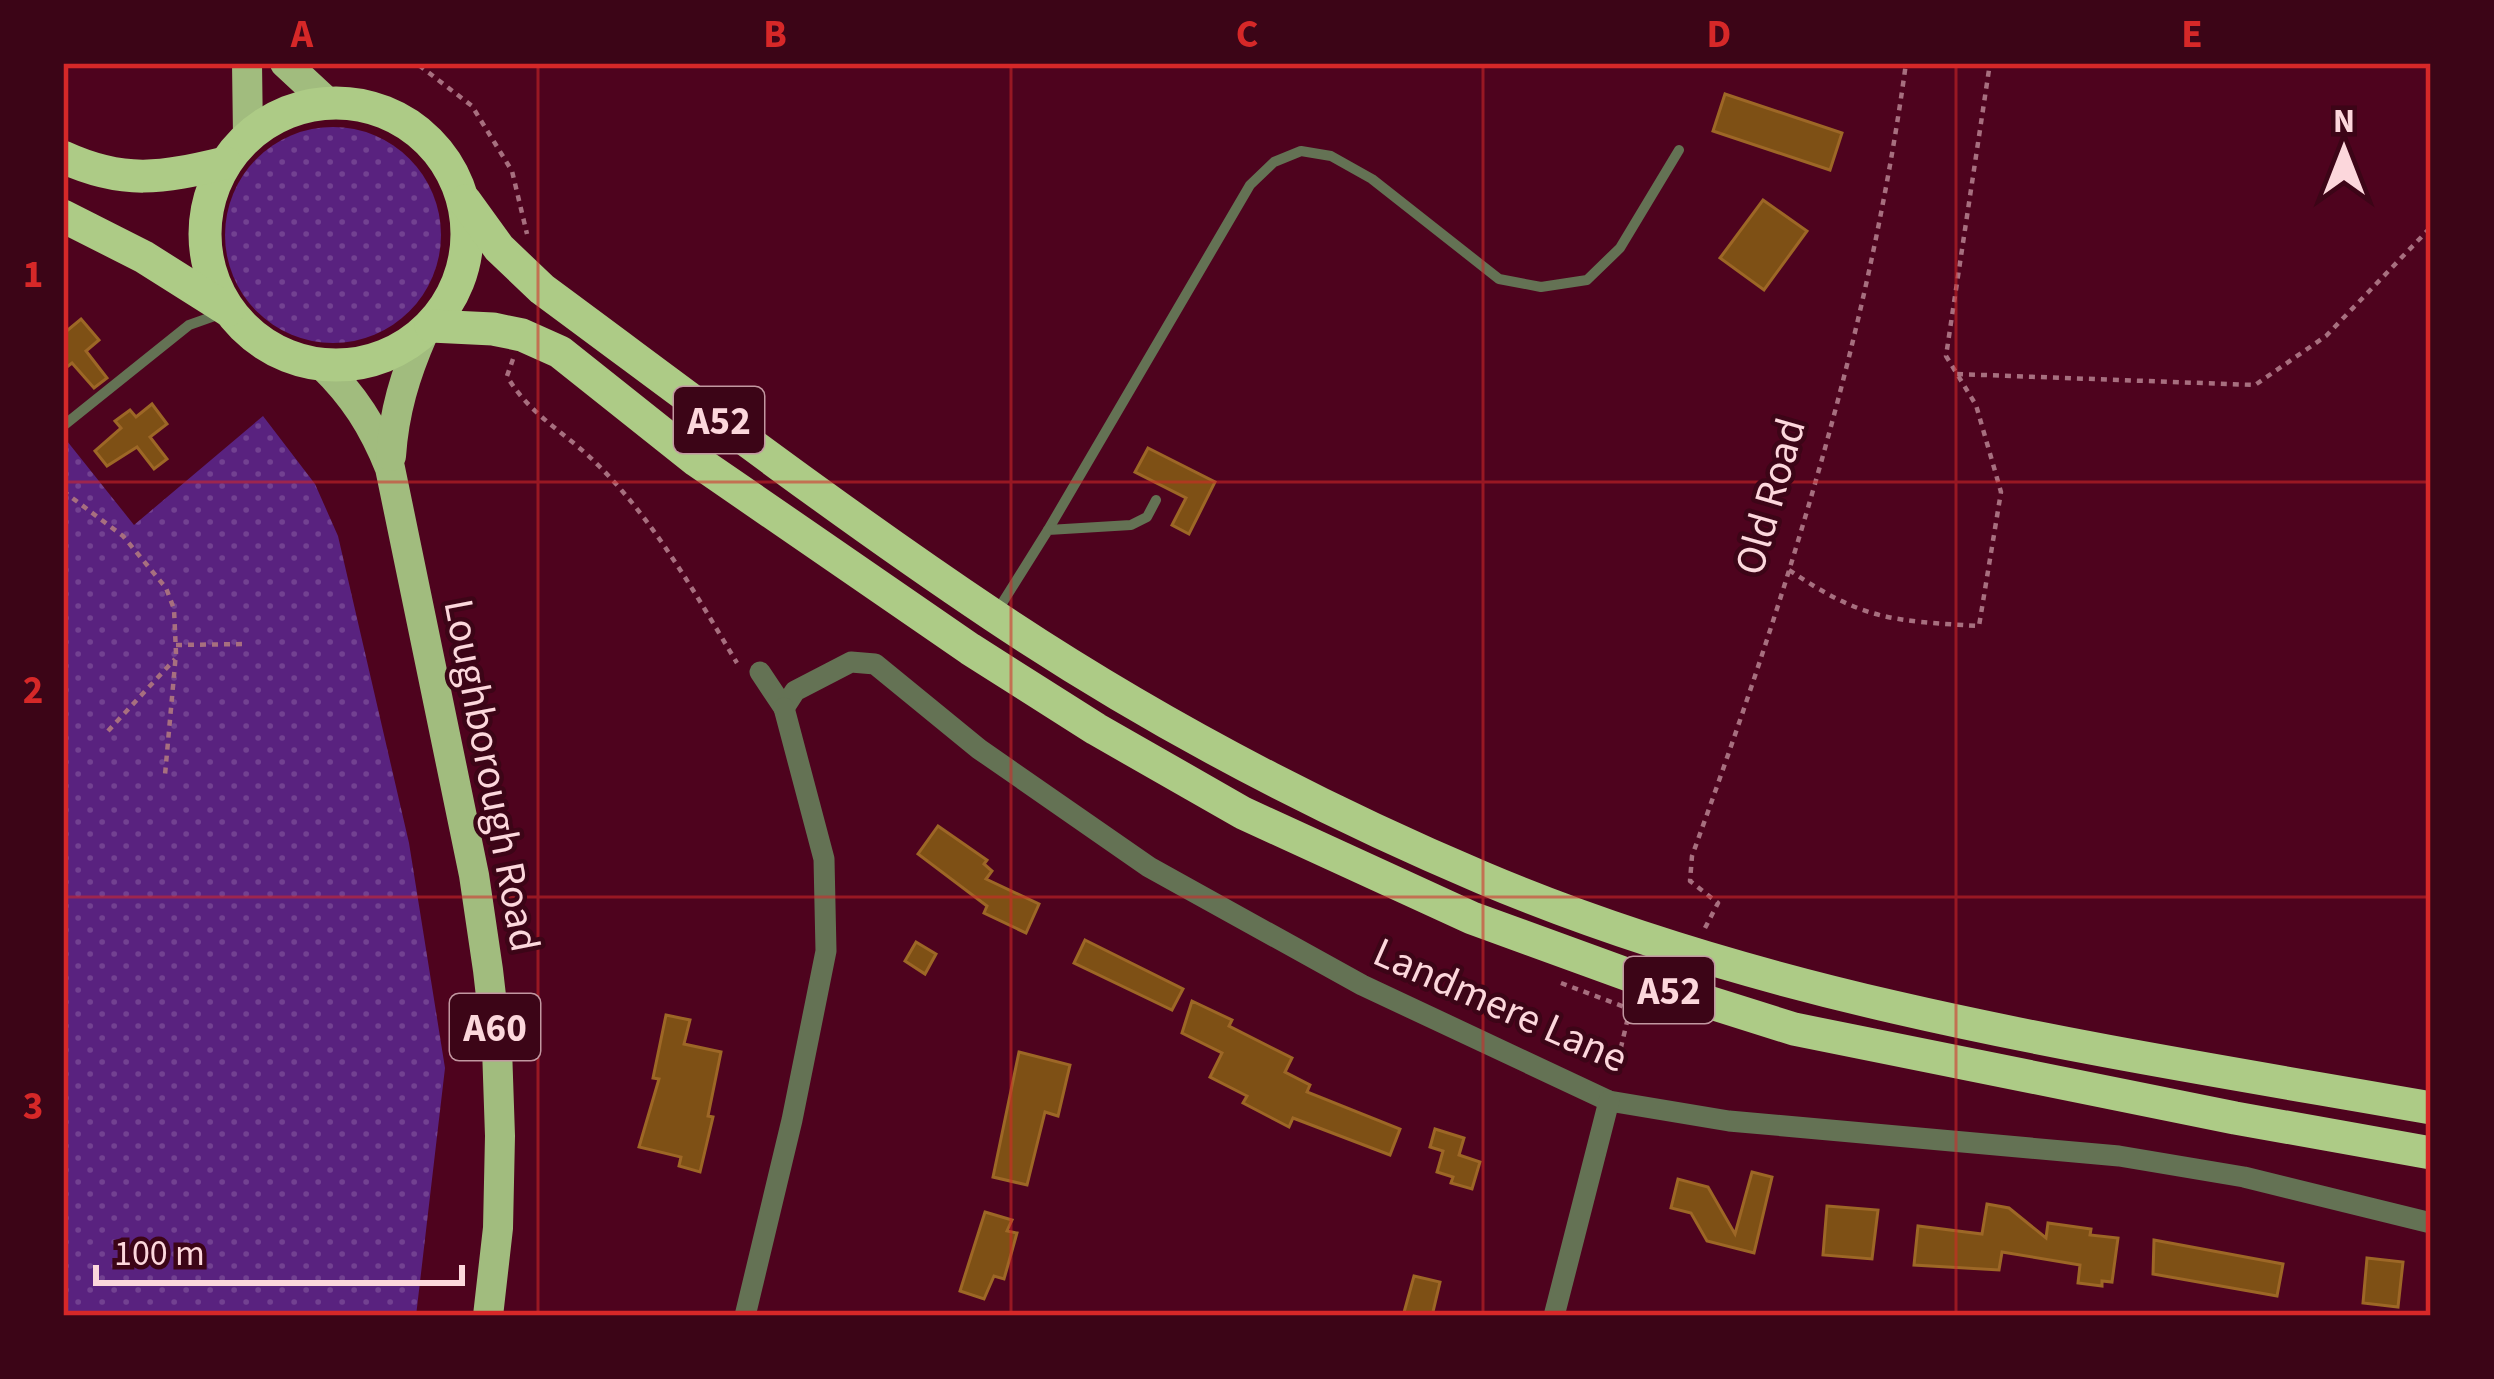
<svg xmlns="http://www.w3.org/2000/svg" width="2494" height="1379" viewBox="0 0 2494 1379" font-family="'Source Sans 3',sans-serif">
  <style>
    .grass { fill: url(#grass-dots) }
    .building { fill: #7e5015; stroke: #9d6726; stroke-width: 3 }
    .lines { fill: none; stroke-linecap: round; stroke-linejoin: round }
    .path { stroke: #a76f7f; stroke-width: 4.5; stroke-dasharray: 6 6; stroke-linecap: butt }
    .service { stroke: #647254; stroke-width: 10 }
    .minor { stroke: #647254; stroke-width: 21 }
    .primary { stroke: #a1bc7e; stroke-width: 30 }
    .trunk { stroke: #adcb86; stroke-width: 33 }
    .grid { fill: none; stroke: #d62828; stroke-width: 3; stroke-opacity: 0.55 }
    .labels { text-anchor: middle; stroke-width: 9; stroke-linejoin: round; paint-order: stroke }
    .shield { fill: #3c0517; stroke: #c298a1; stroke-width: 3 }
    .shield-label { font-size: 39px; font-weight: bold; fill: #fcd7dc }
    .street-label { font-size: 42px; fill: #fcd7dc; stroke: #3c0517 }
    .neatline { fill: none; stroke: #d62828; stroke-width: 4.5 }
    .grid-label { font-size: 39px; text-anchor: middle; font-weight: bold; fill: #d62828 }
  </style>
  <defs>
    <pattern id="grass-dots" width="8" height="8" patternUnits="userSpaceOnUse" patternTransform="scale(3)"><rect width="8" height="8" fill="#59227f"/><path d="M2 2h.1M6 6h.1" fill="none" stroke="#724191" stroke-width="1.8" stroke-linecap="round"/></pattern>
  </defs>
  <rect width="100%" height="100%" fill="#4e031e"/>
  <!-- grass -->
  <g class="grass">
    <circle cx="333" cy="235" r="108"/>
    <polygon points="263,416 315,484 338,536 409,843 445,1068 416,1316 63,1316 63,436 134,525"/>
  </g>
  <!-- building -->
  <g class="building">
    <polygon points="1725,94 1842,133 1830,170 1713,131"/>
    <polygon points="1763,200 1807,231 1764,290 1720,258"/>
    <polygon points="81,319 99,340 86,351 107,378 94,388 72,363 63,370 63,334"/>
    <polygon points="152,404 167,424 150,437 167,459 154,469 137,447 107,466 95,451 121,428 115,421 130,410 136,417"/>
    <polygon points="1148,448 1215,482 1189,534 1172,525 1186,498 1135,472"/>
    <polygon points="938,826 987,860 984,864 992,871 986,879 1039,904 1026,933 984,913 987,906 918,854"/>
    <polygon points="1085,940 1183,989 1172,1010 1074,963"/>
    <polygon points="916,942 936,954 925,974 905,961"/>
    <polygon points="1192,1001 1232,1020 1229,1026 1292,1058 1285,1072 1310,1085 1307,1092 1400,1129 1390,1155 1293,1118 1289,1127 1243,1103 1247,1096 1210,1077 1222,1053 1182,1033"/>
    <polygon points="666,1015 690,1020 684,1044 721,1052 708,1116 713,1117 700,1172 679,1166 681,1157 639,1147 659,1079 653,1078"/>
    <polygon points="1019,1052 1070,1065 1058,1116 1045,1112 1027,1185 993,1177"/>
    <polygon points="1435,1129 1464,1138 1459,1155 1480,1162 1472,1189 1451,1183 1453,1177 1437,1172 1443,1151 1430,1147"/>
    <polygon points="1752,1172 1772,1177 1754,1253 1707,1241 1691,1213 1671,1208 1678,1179 1708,1187 1735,1234"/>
    <polygon points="1987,1204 2009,1208 2046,1238 2048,1223 2091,1229 2090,1235 2118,1238 2112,1282 2102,1281 2102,1286 2078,1283 2080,1265 2002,1252 1999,1270 1914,1265 1918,1226 1982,1234"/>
    <polygon points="1827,1206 1878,1210 1872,1259 1823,1255"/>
    <polygon points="985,1212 1012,1220 1007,1231 1017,1233 1004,1279 994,1276 984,1299 960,1291"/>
    <polygon points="2154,1240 2283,1264 2277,1296 2153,1274"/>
    <polygon points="2367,1258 2403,1262 2398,1307 2363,1303"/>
    <polygon points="1414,1276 1440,1282 1432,1316 1403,1316"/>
  </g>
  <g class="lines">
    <!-- path -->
    <g class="path">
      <polyline points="383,63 420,66 472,106 512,171 527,234"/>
      <path d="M513 359 507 376C529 415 568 434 599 466 656 523 696 595 737 663"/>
      <polyline points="1957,374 2255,385 2326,336 2431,227"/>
      <polyline points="63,491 123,536 166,588 174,609 176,653 165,775"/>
      <path d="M1789 570C1863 620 1892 621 1979 626L2001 492 1976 405 1946 356 1990 63"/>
      <polyline points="176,645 246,644"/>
      <polyline points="108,731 175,659"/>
      <path d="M1705 928 1718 903 1690 881 1692 856C1786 597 1869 336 1906 63"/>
      <polyline points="1561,983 1630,1009 1614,1077"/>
    </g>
    <!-- service -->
    <g class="service">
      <polyline points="63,426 189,325 220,314"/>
      <polyline points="1048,530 1250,185 1274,162 1301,151 1331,156 1372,179 1499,279 1541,287 1587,280 1620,248 1679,150"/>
      <polyline points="996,613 1048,530 1131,525 1147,517 1156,500"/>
    </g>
    <!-- minor -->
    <g class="minor">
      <polyline points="760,672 784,708 795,691 851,662 875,664 979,749 1149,867 1362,985 1609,1101 1729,1121 2119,1156 2244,1177 2431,1223"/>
      <polyline points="745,1316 792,1120 826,951 824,859 784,708"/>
      <polyline points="1554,1316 1609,1101"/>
    </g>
    <!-- primary -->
    <g class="primary">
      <polyline points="247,63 248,136"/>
      <polyline points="285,63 327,102"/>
      <path d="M322 365C354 396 373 426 390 468L474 875 488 970 497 1048 500 1136 498 1228 488 1316"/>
      <path d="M391 456C394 412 405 375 423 334"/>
    </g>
    <!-- trunk -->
    <g class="trunk">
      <circle cx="336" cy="234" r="131"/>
      <path d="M63 157C124 185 162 178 225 163"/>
      <path d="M465 201 499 248 542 289C691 399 839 512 993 615 1147 718 1313 806 1483 878 1782 1005 2113 1052 2431 1108"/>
      <polyline points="63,216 144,257 228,310"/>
      <polyline points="431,326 493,329 522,335 560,352 697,461 970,649 1096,729 1243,813 1472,918 1670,990 1794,1029 2235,1118 2431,1153"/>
    </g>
  </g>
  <!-- grid -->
  <path class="grid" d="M538 63V1316M1011 63V1316M1483 63V1316M1956 63V1316M63 482H2431M63 897H2431"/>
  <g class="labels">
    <!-- shield labels -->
    <g class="shield">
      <rect x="674" y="387" width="90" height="66" rx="9"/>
      <rect x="1624" y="957" width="90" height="66" rx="9"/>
      <rect x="450" y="994" width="90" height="66" rx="9"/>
    </g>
    <g class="shield-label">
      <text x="719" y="434">A52</text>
      <text x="1669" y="1004">A52</text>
      <text x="495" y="1041">A60</text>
    </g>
    <!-- street labels -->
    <g class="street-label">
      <text transform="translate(1769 496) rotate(-74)" y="15">Old Road</text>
      <text transform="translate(493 775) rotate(79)" y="15">Loughborough Road</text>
      <text transform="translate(1501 1004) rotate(24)" y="15">Landmere Lane</text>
    </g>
  </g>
  <!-- border -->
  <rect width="2494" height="1379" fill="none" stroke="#3c0517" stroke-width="132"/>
  <!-- north arrow -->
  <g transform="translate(2344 150)" stroke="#3c0517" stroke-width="9" paint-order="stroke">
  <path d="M0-9L21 45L0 30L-21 45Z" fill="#fcd7dc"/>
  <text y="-18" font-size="33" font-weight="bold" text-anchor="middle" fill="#fcd7dc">N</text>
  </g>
  <!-- scale -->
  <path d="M96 1265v18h366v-18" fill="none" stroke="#fcd7dc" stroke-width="6"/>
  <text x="114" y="1265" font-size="36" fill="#fcd7dc" stroke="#3c0517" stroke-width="9" paint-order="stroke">100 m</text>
  <rect x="66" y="66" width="2362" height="1247" class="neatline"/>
  <g class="grid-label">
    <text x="302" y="47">A</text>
    <text x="775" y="47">B</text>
    <text x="1247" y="47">C</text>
    <text x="1719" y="47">D</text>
    <text x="2192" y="47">E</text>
    <text x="33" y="287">1</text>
    <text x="33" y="703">2</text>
    <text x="33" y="1119">3</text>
  </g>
</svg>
